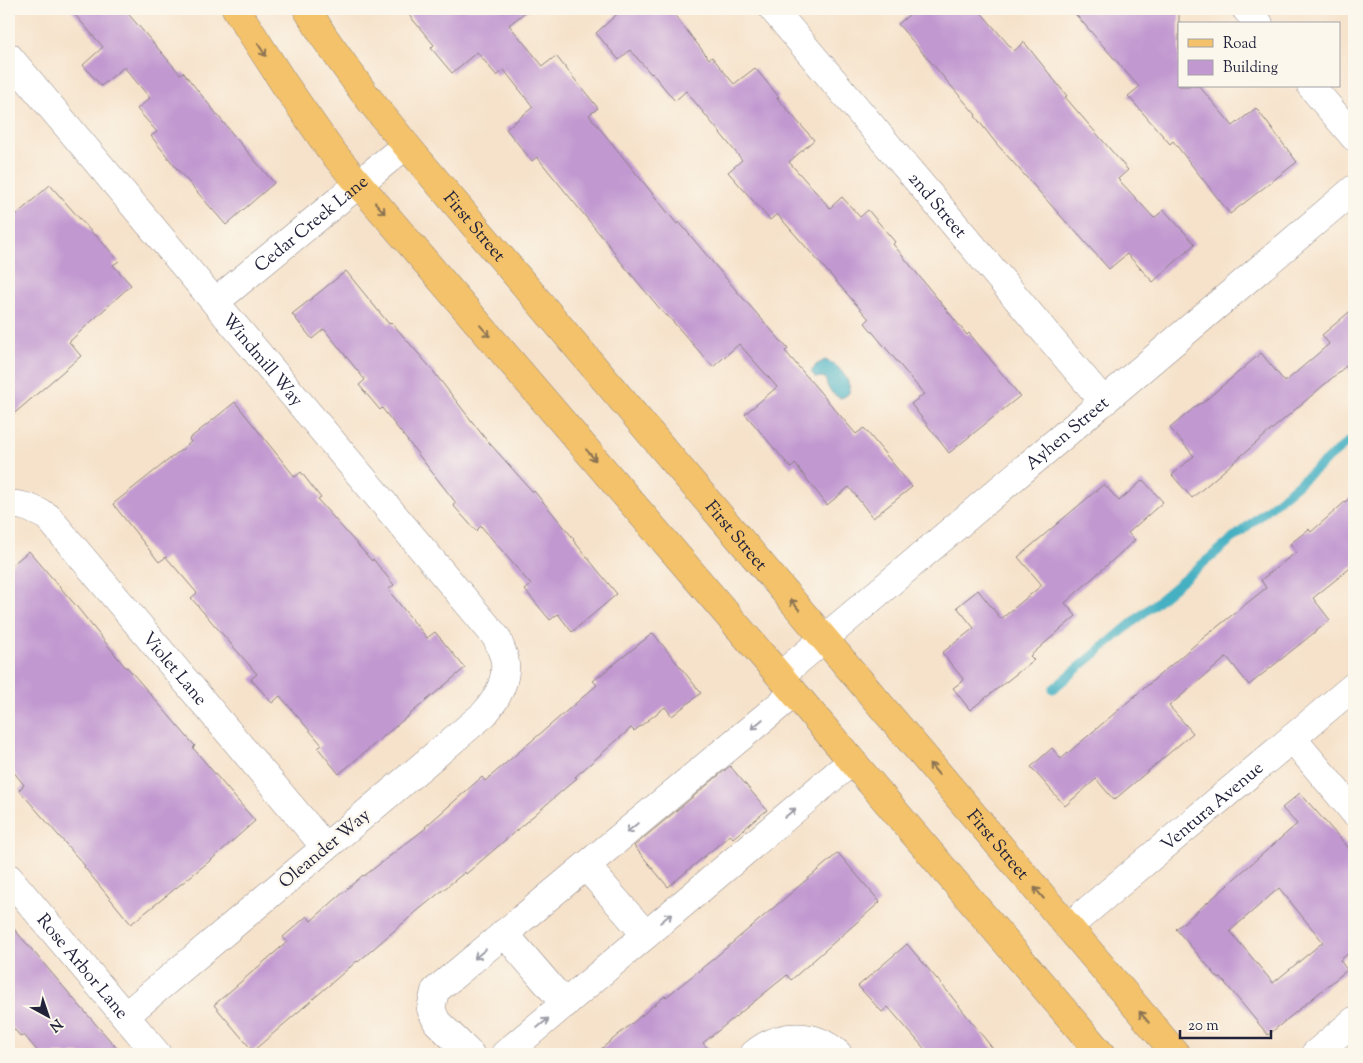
<svg xmlns="http://www.w3.org/2000/svg" width="1363" height="1063" viewBox="0 0 1363 1063" font-family="'Sorts Mill Goudy',serif">
  <style>
    .water { fill: #44b0c2; stroke: #33697e }
    .lines { fill: none; stroke-linecap: round; stroke-linejoin: round }
    .stream { stroke: #44b0c2; stroke-width: 9 }
    .building { fill: #c198d0; fill-rule: evenodd }
    .minor-casing { stroke: #8c8282; stroke-width: 29 }
    .major-casing { stroke: #8c8282; stroke-width: 29 }
    .minor { stroke: #fff; stroke-width: 28 }
    .major { stroke: #f3c26a; stroke-width: 28 }
    .oneway { stroke: #8a7252 }
    .oneway2 { stroke: #9c9ca7 }
    .labels { text-anchor: middle; stroke-width: 5; stroke-linejoin: round; paint-order: stroke }
    .street-label { font-size: 18px; fill: #22223b; stroke: #fbf7ec }
  </style>
  <rect width="100%" height="100%" fill="#fbf7ec"/>
  <filter id="ink" filterUnits="userSpaceOnUse"><feTurbulence type="fractalNoise" baseFrequency=".02" numOctaves="2"/><feDisplacementMap in="SourceGraphic" scale="10" xChannelSelector="R" yChannelSelector="G"/><feConvolveMatrix kernelMatrix="1 2 1 2 8 2 1 2 1" color-interpolation-filters="sRGB"/></filter>
  <filter id="wash" filterUnits="userSpaceOnUse"><feTurbulence type="fractalNoise" baseFrequency=".0096" numOctaves="4" result="noise"/><feDisplacementMap in="SourceGraphic" scale="20" xChannelSelector="R" yChannelSelector="G"/><feGaussianBlur stdDeviation="1.12" result="paint"/><feColorMatrix in="noise" values="0 0 0 0 0 0 0 0 0 0 0 0 0 0 0 0 0 1.4 0 .05"/><feComposite in="paint" operator="in"/></filter>
  <g filter="url(#wash)">
    <rect width="100%" height="100%" fill="#f6e2ca"/>
    <!-- water -->
    <path class="water" d="M825 360C827 361 830 362 832 363 840 367 854 385 848 394 846 396 843 397 841 398 830 394 828 389 825 378L822 377 816 378 811 372 816 365Z"/>
    <g class="lines">
      <!-- stream -->
      <polyline class="stream" points="1053,689 1354,437"/>
    </g>
    <g id="blocks">
      <!-- building -->
      <g class="building">
        <polygon points="70,9 124,9 180,74 183,72 235,137 274,183 226,225 177,169 151,136 157,132 137,109 150,98 124,67 101,86 83,65 103,47"/>
        <polygon points="404,9 529,9 509,25 543,66 556,56 598,108 589,115 677,224 679,222 735,289 788,349 785,351 856,434 864,428 912,487 873,518 849,487 827,505 795,464 791,468 745,414 777,387 739,344 713,367 667,315 666,316 615,255 616,254 537,157 532,161 506,129 533,107 504,70 497,76 477,52 452,73 431,48 434,45"/>
        <polygon points="623,9 670,9 709,59 712,57 734,84 755,68 779,97 777,98 814,140 789,162 830,208 842,197 860,217 868,210 895,242 893,244 967,335 969,333 1020,396 949,453 911,404 924,394 865,323 869,319 777,214 770,220 728,172 742,160 686,91 675,101 652,73 651,74 630,50 619,60 596,33"/>
        <polygon points="916,9 978,9 1014,51 1024,42 1067,96 1065,97 1128,170 1118,179 1154,218 1164,210 1195,244 1153,282 1127,254 1109,269 1068,223 1067,223 995,142 975,116 976,115 898,24"/>
        <polygon points="1071,9 1179,9 1179,86 1199,86 1233,126 1256,108 1297,162 1230,214 1173,141 1170,144 1128,96 1139,87"/>
        <polygon points="50,185 95,236 96,235 119,261 113,265 131,285 69,342 81,356 9,418 9,221"/>
        <polygon points="346,271 389,324 391,322 430,367 484,437 533,492 534,491 574,539 573,540 617,594 572,632 558,614 550,620 525,590 531,585 481,526 476,531 453,505 456,503 382,408 380,410 359,385 365,380 324,329 312,339 292,314"/>
        <polygon points="1354,308 1354,377 1346,366 1192,498 1172,475 1194,456 1170,428 1200,403 1201,404 1261,353 1285,382 1329,344 1322,335"/>
        <polygon points="235,402 295,477 301,472 321,498 318,500 372,561 373,559 394,585 388,590 427,638 435,632 465,668 339,774 318,748 322,745 280,696 272,703 251,679 257,674 191,598 197,593 166,557 159,562 113,504 191,442 189,439"/>
        <polygon points="1143,480 1163,502 1128,533 1135,540 1065,603 1076,616 1030,656 1034,660 970,710 953,688 964,680 942,653 974,628 957,607 978,590 1001,619 1042,585 1018,557 1104,484 1119,501"/>
        <polygon points="1354,494 1354,565 1313,598 1330,620 1249,685 1227,657 1169,706 1193,733 1114,800 1096,779 1065,806 1031,767 1052,748 1061,759 1197,643 1266,588 1261,580 1296,552 1290,544 1309,529 1311,532"/>
        <polygon points="29,551 77,607 126,668 127,667 195,746 193,748 255,821 211,860 131,924 84,867 85,866 19,790 24,785 9,766 9,567"/>
        <polygon points="653,633 701,693 672,716 665,707 634,731 631,728 575,777 577,778 466,874 465,872 416,912 358,962 357,961 253,1051 214,1005 287,942 283,937 307,916 311,921 363,875 364,876 426,828 425,827 482,777 485,781 597,685 593,681"/>
        <polygon points="730,766 767,810 733,838 730,835 668,887 634,846"/>
        <path d="M1300 793 1354 854V949L1340 960 1347 970 1268 1035 1221 978 1219 979 1176 929 1228 885H1227L1297 824 1282 808ZM1279 888 1323 942 1273 983 1230 931Z"/>
        <polygon points="838,853 880,902 791,980 787,975 703,1043 713,1054 595,1054 665,996 666,997 712,960"/>
        <polygon points="9,923 79,1005 122,1054 40,1054 24,1035 21,1037 9,1023"/>
        <polygon points="907,944 948,992 997,1054 929,1054 888,1007 882,1012 858,986"/>
      </g>
    </g>
  </g>
  <g filter="url(#ink)">
    <use href="#blocks" fill-opacity="0" stroke="#8c8282" stroke-width="1"/>
    <g class="lines">
      <!-- minor casing -->
      <g class="minor-casing">
        <g id="minor">
          <path id="s1" d="M773 9 1104 402"/>
          <polyline points="1246,9 1259,24"/>
          <path id="s2" d="M9 57 497 638C499 644 502 651 504 657 509 678 497 699 484 714L125 1016"/>
          <polyline points="1311,86 1354,137"/>
          <path id="s3" d="M215 302 406 145"/>
          <path id="s4" d="M9 505C23 503 36 511 48 517L325 847"/>
          <path id="s5" d="M780 676 1354 189"/>
          <polyline points="1292,738 1354,812"/>
          <polyline points="586,866 646,935"/>
          <path id="s6" d="M9 878 157 1054"/>
          <path id="s7" d="M1068 927 1354 686"/>
          <polyline points="504,933 565,1004"/>
          <polyline points="470,1054 437,1022 431,1009 435,991 794,693"/>
          <polyline points="505,1054 852,761"/>
          <path d="M754 1054C779 1033 813 1031 838 1054"/>
          <polyline points="1315,1054 1354,1021"/>
        </g>
      </g>
      <!-- major casing -->
      <g class="major-casing">
        <g id="major">
          <polyline points="236,9 285,85 329,148 359,184 780,676 1101,1054"/>
          <path id="s8" d="M307 9 324 37 364 93 406 145 1176 1054"/>
        </g>
      </g>
      <!-- minor -->
      <use href="#minor" class="minor"/>
      <!-- major -->
      <use href="#major" class="major"/>
    </g>
    <!-- one-way arrows -->
    <defs><path id="oneway-shaft" d="M-6 0H5M1.5-3L5.5 0L1.5 3" fill="none" stroke-width="1.6" stroke-linecap="round" stroke-linejoin="round" transform="scale(1.25)"/></defs>
    <g class="oneway">
      <use href="#oneway-shaft" transform="translate(262 50) rotate(57)"/>
      <use href="#oneway-shaft" transform="translate(380 208) rotate(49)"/>
      <use href="#oneway-shaft" transform="translate(485 331) rotate(49)"/>
      <use href="#oneway-shaft" transform="translate(591 455) rotate(49)"/>
      <use href="#oneway-shaft" transform="translate(795 605) rotate(-130)"/>
      <use href="#oneway-shaft" transform="translate(934 769) rotate(-130)"/>
      <use href="#oneway-shaft" transform="translate(1039 893) rotate(-130)"/>
      <use href="#oneway-shaft" transform="translate(1144 1017) rotate(-130)"/>
    </g>
    <g class="oneway2">
      <use href="#oneway-shaft" transform="translate(757 724) rotate(140)"/>
      <use href="#oneway-shaft" transform="translate(790 813) rotate(-40)"/>
      <use href="#oneway-shaft" transform="translate(632 828) rotate(140)"/>
      <use href="#oneway-shaft" transform="translate(666 918) rotate(-40)"/>
      <use href="#oneway-shaft" transform="translate(480 954) rotate(140)"/>
      <use href="#oneway-shaft" transform="translate(543 1023) rotate(-40)"/>
    </g>
  </g>
  <g class="labels">
    <!-- street labels -->
    <g class="street-label">
      <text dy="6" stroke="none"><textPath href="#s1" startOffset="256">2nd Street</textPath></text>
      <text dy="6" stroke="none"><textPath href="#s3" startOffset="124">Cedar Creek Lane</textPath></text>
      <text dy="6" stroke="none"><textPath href="#s8" startOffset="275">First Street</textPath></text>
      <text dy="6" stroke="none"><textPath href="#s2" startOffset="395">Windmill Way</textPath></text>
      <text dy="6" stroke="none"><textPath href="#s5" startOffset="376">Ayhen Street</textPath></text>
      <text dy="6" stroke="none"><textPath href="#s8" startOffset="680">First Street</textPath></text>
      <text dy="6" stroke="none"><textPath href="#s4" startOffset="239">Violet Lane</textPath></text>
      <text dy="6" stroke="none"><textPath href="#s7" startOffset="188">Ventura Avenue</textPath></text>
      <text dy="6" stroke="none"><textPath href="#s8" startOffset="1085">First Street</textPath></text>
      <text transform="translate(324 848) rotate(-40)" y="6">Oleander Way</text>
      <text dy="6" stroke="none"><textPath href="#s6" startOffset="115">Rose Arbor Lane</textPath></text>
    </g>
  </g>
  <!-- margin -->
  <rect width="1363" height="1063" fill="none" stroke="#fbf7ec" stroke-width="30"/>
  <!-- legend -->
  <rect x="1178" y="22" width="162" height="65" fill="#fbf7ec" stroke="#a4a2a5"/>
  <rect x="1188" y="39" width="25" height="8" fill="#f3c26a" stroke="#a4a2a5"/>
  <text x="1223" y="48" font-size="15" fill="#22223b">Road</text>
  <rect x="1188" y="60" width="25" height="15" fill="#c198d0" stroke="#a4a2a5"/>
  <text x="1223" y="72" font-size="15" fill="#22223b">Building</text>
  <!-- north arrow -->
  <g transform="translate(48 1016) rotate(140)" stroke="#fbf7ec" stroke-width="4" paint-order="stroke">
  <path d="M0-4L9 19L0 12L-9 19Z" fill="#22223b"/>
  <text y="-8" font-size="14" font-weight="bold" text-anchor="middle" fill="#22223b">N</text>
  </g>
  <!-- scale -->
  <path d="M1180 1030v8h91v-8" fill="none" stroke="#22223b" stroke-width="2.5"/>
  <text x="1188" y="1030" font-size="15" fill="#22223b" stroke="#fbf7ec" stroke-width="4" paint-order="stroke">20 m</text>
</svg>
